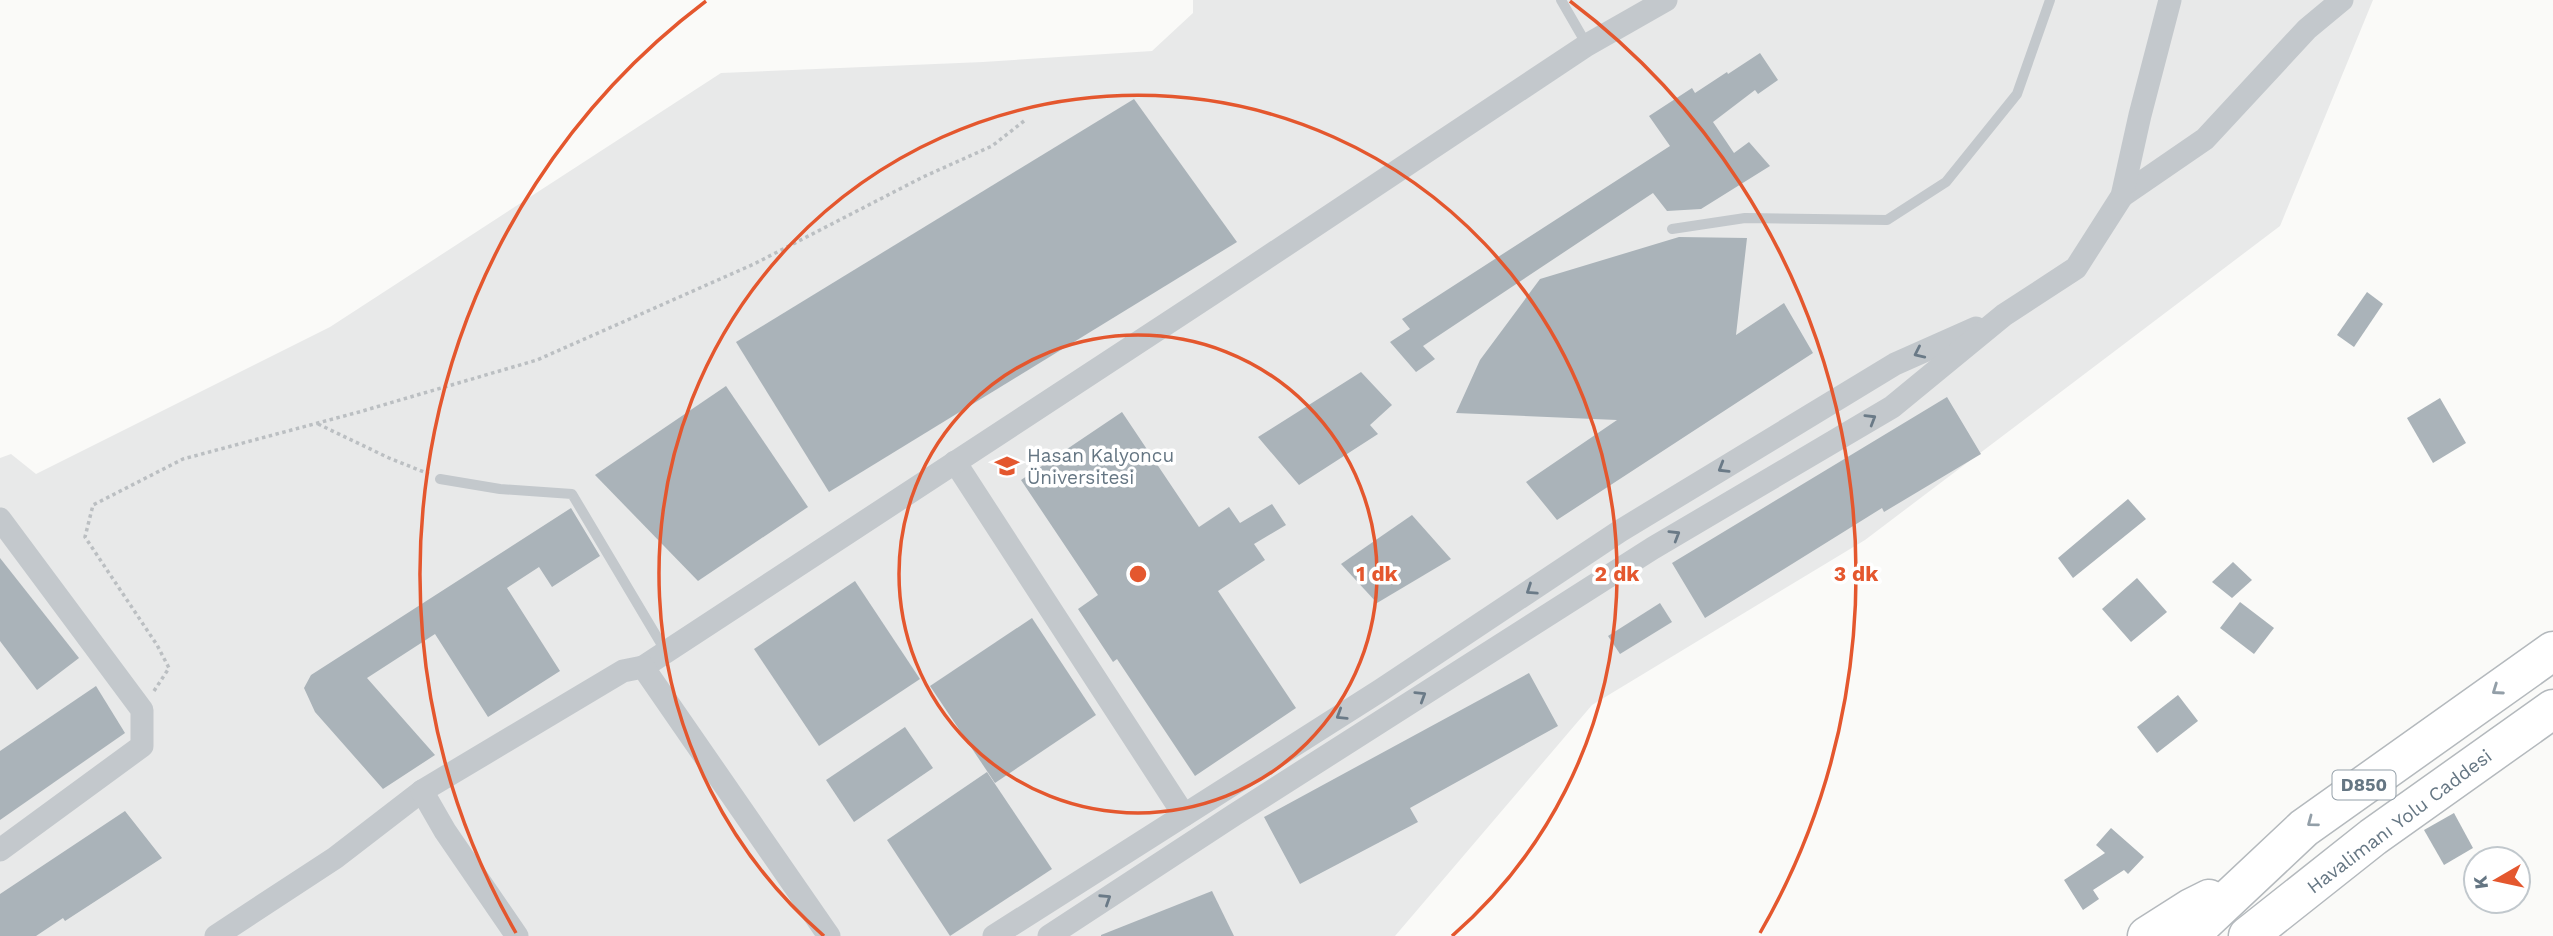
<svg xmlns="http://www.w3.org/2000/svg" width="2553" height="936" viewBox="0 0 2553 936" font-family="'Work Sans',sans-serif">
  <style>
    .built { fill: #e8e9e9 }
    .building { fill: #aab3b9 }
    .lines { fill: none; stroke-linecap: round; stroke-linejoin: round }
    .highway-casing { stroke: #b4b9bd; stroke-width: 41 }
    .path { stroke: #bbbfc2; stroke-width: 3.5; stroke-dasharray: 3.5 3.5; stroke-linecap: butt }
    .lane { stroke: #c3c8cc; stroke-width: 10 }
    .street { stroke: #c3c8cc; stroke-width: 23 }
    .highway { stroke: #fff; stroke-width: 38 }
    .oneway { stroke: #6a7a87 }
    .oneway2 { stroke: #939fa8 }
    .ring { fill: none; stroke: #e4572e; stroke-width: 3.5 }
    .labels { text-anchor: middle; stroke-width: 7; stroke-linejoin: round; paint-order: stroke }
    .shield { fill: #fff; stroke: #939fa8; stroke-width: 2 }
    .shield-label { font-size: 18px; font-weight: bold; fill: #657683 }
    .poi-label { font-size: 19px; fill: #657683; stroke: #fff; text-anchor: start }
    .street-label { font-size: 19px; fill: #657683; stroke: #fff }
    .centre { fill: #e4572e; stroke: #fff; stroke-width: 3.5 }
    .ring-label { font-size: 21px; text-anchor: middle; font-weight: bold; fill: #e4572e; stroke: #fff; stroke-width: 7; stroke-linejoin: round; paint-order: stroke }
  </style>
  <rect width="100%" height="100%" fill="#fafaf8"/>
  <!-- built -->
  <polygon class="built" points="1193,0 2373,0 2280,226 1865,540 1592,705 1395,936 0,936 0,458 11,454 36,474 330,327 721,73 983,62 1152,51 1193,13"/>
  <!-- building -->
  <g class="building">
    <polygon points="1760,53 1778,80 1758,94 1755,90 1713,122 1734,153 1749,142 1770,166 1701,209 1667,211 1653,193 1423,346 1435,359 1416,372 1390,342 1410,329 1402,319 1670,146 1649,116 1692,88 1695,93 1727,72 1728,74"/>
    <polygon points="1134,99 1237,242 829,492 736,342"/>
    <polygon points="1679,237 1747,238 1736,335 1784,303 1813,353 1557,520 1526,482 1617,420 1456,413 1480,360 1540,279"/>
    <polygon points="2367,292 2383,304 2354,347 2337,335"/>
    <polygon points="1361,372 1392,405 1370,425 1378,434 1299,485 1258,437"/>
    <polygon points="726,386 808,507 698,581 595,475"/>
    <polygon points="1947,397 1981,454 1884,512 1882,508 1705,618 1672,563"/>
    <polygon points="2440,398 2466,443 2433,463 2407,418"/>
    <polygon points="1122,412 1199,527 1229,507 1240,523 1272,504 1286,525 1254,544 1265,560 1218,591 1296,708 1195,776 1117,659 1113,662 1078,609 1098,595 1021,480"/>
    <polygon points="2128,499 2146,519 2073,578 2058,558"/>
    <polygon points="571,508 600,556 552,587 539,567 507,588 560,671 488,717 435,634 367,678 435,755 383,789 315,712 304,688 311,675"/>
    <polygon points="1412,515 1451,559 1377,603 1341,564"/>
    <polygon points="0,558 79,658 37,690 0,641"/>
    <polygon points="2233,562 2252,580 2232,598 2212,582"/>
    <polygon points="2137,578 2167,612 2131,642 2102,609"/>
    <polygon points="855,581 920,679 819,746 754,649"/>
    <polygon points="2240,602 2274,628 2254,654 2220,628"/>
    <polygon points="1660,603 1672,622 1620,654 1608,636"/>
    <polygon points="1032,618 1096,715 995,783 930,686"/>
    <polygon points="1529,673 1558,726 1410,808 1418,822 1300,884 1264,817"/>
    <polygon points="96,686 125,733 0,820 0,751"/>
    <polygon points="2178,695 2198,721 2157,753 2137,727"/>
    <polygon points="905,727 933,768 854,822 826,780"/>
    <polygon points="987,772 1052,869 950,936 887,840"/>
    <polygon points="125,811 162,858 65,921 63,918 36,936 0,936 0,894"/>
    <polygon points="2454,813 2473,848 2444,865 2424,830"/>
    <polygon points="2111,828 2144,857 2128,874 2124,870 2093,890 2099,899 2083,910 2064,880 2105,853 2096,845"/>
    <polygon points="1212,891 1234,936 1101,936 1101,935"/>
  </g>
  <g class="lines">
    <!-- highway casing -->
    <g class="highway-casing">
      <g id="highway">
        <polyline points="2147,936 2191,908 2209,899"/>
        <polyline points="2189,936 2304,828 2553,651"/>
        <polyline points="2248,936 2373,837 2553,709"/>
      </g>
    </g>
    <!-- path -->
    <g class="path">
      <polyline points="318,424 389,458 429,474"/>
      <polyline points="154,691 169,668 157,645 85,537 93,505 183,459 359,412 537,360 754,264 923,177 992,146 1024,121"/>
    </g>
    <!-- lane -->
    <g class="lane">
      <polyline points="1561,0 1587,45"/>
      <polyline points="1672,229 1745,218 1887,220 1946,182 2017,94 2050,0"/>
      <polyline points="440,479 500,489 572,494 666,652"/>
    </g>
    <!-- street -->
    <g class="street">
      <polyline points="2122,196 2205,139 2307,29 2342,0"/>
      <polyline points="955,462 1184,815"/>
      <polyline points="0,519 142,710 142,746 0,850"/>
      <polyline points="643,667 1212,294 1587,45 1666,0"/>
      <polyline points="216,936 335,858 422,791"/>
      <polyline points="517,936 445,831 422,791 623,671 643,667 829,936"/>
      <polyline points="994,936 1381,690 1620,531 1895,364 1976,328"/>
      <polyline points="1049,936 1234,815 1653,548 1892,407 2004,315 2076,268 2122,196 2140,115 2170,0"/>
    </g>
    <!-- highway -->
    <use href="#highway" class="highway"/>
  </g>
  <!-- one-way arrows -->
  <defs><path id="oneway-chevron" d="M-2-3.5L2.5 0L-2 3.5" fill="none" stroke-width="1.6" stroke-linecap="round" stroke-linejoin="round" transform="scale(1.75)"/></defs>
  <g class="oneway">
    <use href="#oneway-chevron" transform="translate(1919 353) rotate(155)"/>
    <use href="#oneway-chevron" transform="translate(1871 419) rotate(-31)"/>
    <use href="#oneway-chevron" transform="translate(1723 468) rotate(149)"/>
    <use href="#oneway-chevron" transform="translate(1675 535) rotate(-31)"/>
    <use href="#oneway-chevron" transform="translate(1531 590) rotate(146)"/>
    <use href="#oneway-chevron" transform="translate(1421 696) rotate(-32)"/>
    <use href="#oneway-chevron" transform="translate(1341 715) rotate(148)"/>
    <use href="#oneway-chevron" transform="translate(1106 899) rotate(-33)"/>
  </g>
  <g class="oneway2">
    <use href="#oneway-chevron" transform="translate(2497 690) rotate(145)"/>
    <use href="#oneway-chevron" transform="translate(2312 822) rotate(143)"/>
  </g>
  <!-- distance rings -->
  <g class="ring">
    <circle cx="1138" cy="574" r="239"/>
    <path d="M824 936A479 479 0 1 1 1452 936"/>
    <path d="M516 933A718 718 0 0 1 706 1M1570 1A718 718 0 0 1 1760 933"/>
  </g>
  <!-- icons -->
  <defs>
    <g id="university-bare" transform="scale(1.89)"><path d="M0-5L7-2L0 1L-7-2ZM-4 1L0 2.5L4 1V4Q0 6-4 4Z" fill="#e4572e" stroke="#fff" stroke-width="2.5" paint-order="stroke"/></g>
  </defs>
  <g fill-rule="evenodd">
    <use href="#university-bare" x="1007" y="466"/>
  </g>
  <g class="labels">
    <!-- shield labels -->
    <rect class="shield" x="2332.5" y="770.5" width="63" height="29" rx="5"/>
    <g class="shield-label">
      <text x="2364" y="791">D850</text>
    </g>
    <!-- poi labels -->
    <g class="poi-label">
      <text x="1027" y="462">Hasan Kalyoncu<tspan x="1027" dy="22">Üniversitesi</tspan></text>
    </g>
    <!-- street labels -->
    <g class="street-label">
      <text transform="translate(2399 821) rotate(-37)" y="7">Havalimanı Yolu Caddesi</text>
    </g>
  </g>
  <circle cx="1138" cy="574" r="10" class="centre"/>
  <g class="ring-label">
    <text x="1377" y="581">1 dk</text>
    <text x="1617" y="581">2 dk</text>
    <text x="1856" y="581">3 dk</text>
  </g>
  <!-- north arrow -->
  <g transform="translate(2497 880) rotate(261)"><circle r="33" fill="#ffffff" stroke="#c1c8cd" stroke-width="2"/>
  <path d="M0-5L12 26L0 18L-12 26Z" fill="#e4572e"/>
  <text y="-10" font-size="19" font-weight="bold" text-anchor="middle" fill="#657683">K</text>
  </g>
</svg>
